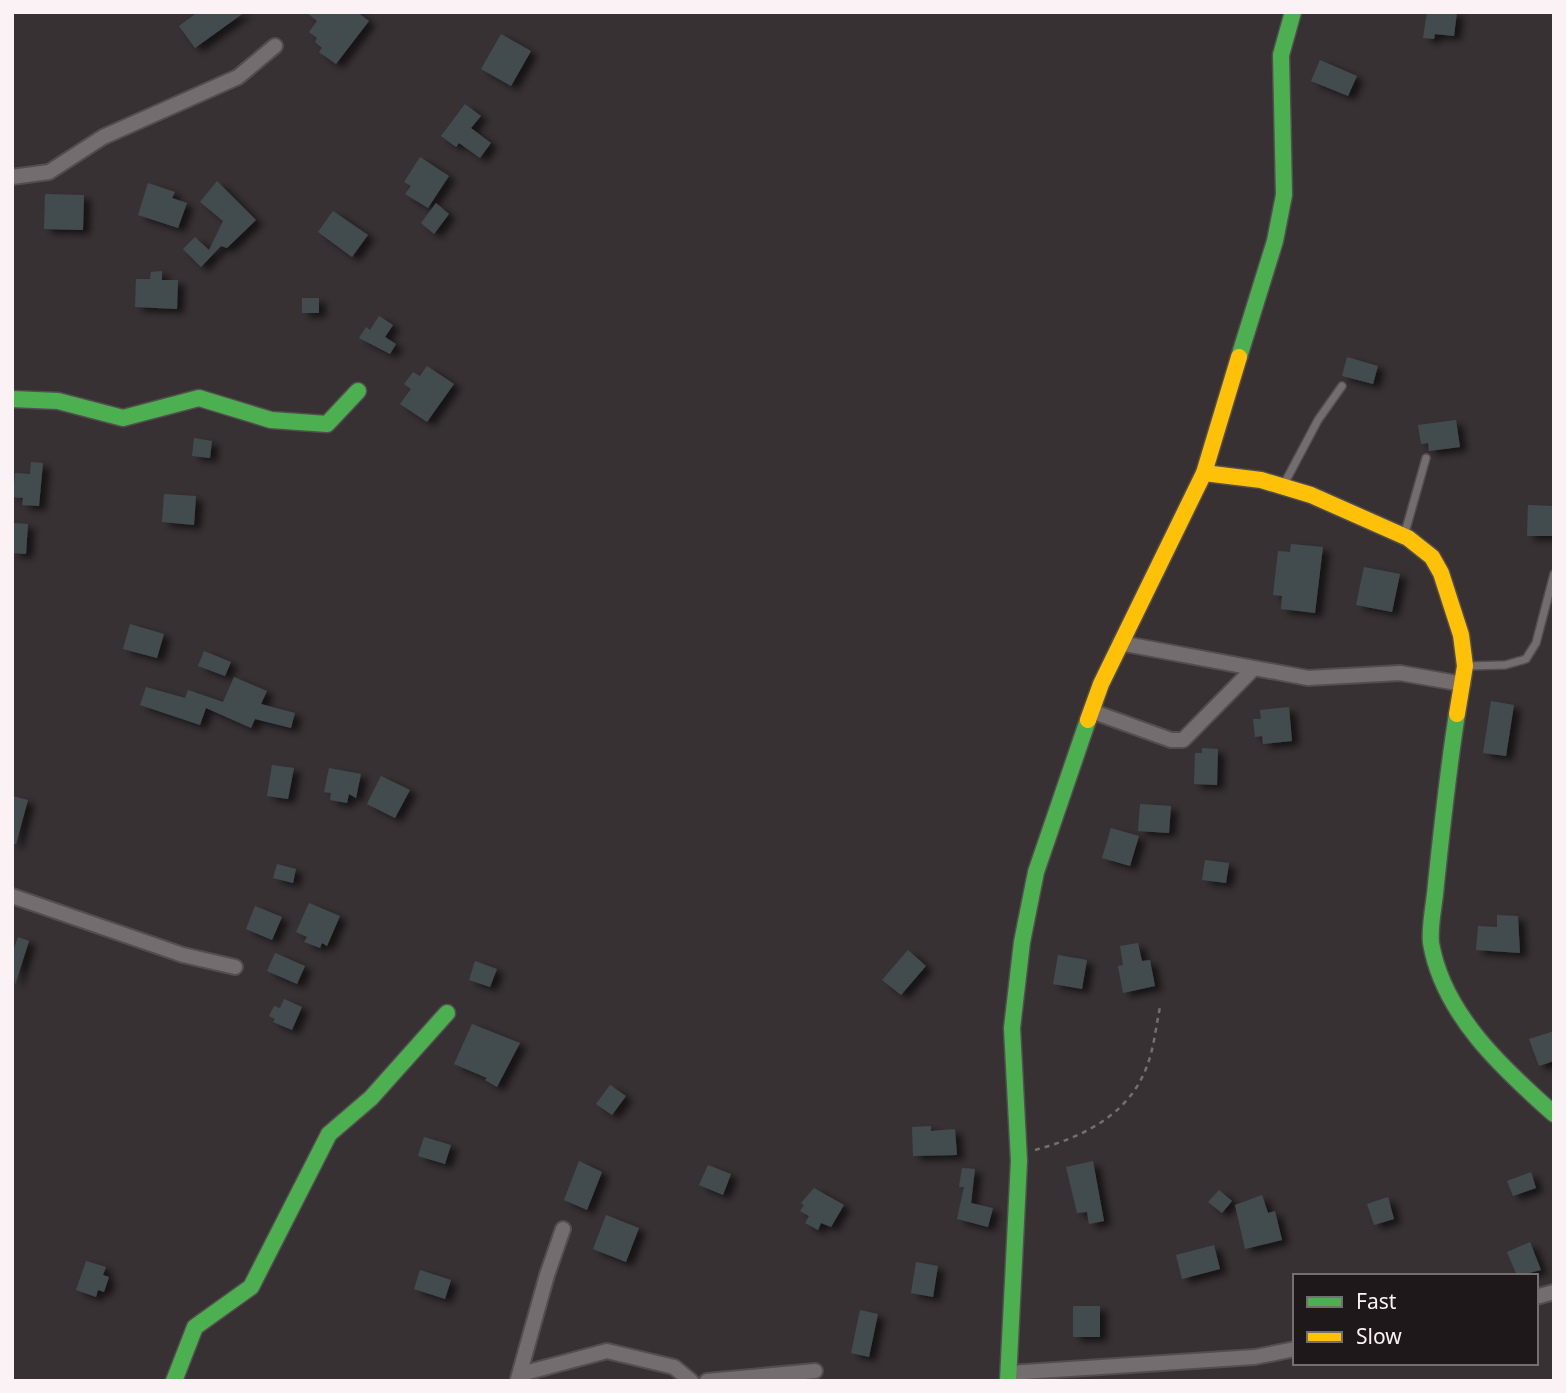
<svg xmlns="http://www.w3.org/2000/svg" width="1566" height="1393" viewBox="0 0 1566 1393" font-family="'Noto Sans',sans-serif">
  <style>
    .building { fill: #434c4d; filter: url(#shadow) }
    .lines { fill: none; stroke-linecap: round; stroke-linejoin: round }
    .lane-casing { stroke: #544d50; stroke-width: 10 }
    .street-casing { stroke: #544d50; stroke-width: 18 }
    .fast-casing { stroke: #544d50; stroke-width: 19 }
    .slow-casing { stroke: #544d50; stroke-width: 19 }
    .path { stroke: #736e70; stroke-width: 2.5; stroke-dasharray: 5 5; stroke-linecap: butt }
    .lane { stroke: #736d70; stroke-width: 7 }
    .street { stroke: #736d70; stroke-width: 14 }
    .fast { stroke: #4caf50; stroke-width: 16 }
    .slow { stroke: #ffc107; stroke-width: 16 }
  </style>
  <defs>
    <filter id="shadow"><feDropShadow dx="7" dy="4.5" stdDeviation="3.5" flood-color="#0009"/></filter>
  </defs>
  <rect width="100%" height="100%" fill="#383134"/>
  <!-- building -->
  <g class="building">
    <polygon points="198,12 245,12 195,48 179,26"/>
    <polygon points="306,12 357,12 369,21 336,64 319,52 322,48 315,42 317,38 309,32 317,21"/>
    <polygon points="1427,12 1457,12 1454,36 1435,34 1434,39 1423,38"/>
    <polygon points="501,34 531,51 511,86 481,69"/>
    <polygon points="1320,60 1357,76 1348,96 1311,81"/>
    <polygon points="465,104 481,116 471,128 491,143 480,158 459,143 456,147 441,136"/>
    <polygon points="420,157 449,176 428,208 405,194 411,186 404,182"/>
    <polygon points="217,181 256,220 227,248 221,246 201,267 183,249 195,237 209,250 223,221 200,202"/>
    <polygon points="148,183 175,192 172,198 187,203 178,228 138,215"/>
    <polygon points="45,194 84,195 83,230 44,229"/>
    <polygon points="436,203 449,214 434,234 421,223"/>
    <polygon points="333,211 368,235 352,257 318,232"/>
    <polygon points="162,271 162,280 178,280 177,309 135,307 136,279 150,279 151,272"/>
    <rect x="302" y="298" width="17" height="15"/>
    <polygon points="379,316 393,325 385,337 396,344 390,354 359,338 366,327 370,330"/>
    <polygon points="1347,357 1378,366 1373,384 1342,376"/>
    <polygon points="427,366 454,384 427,422 400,404 411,389 404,384 413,372 420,376"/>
    <polygon points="1456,420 1460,447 1429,451 1428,443 1421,444 1418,425"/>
    <polygon points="194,438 212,441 210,458 192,456"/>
    <polygon points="31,462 43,463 39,506 22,505 23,498 13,497 15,473 30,474"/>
    <polygon points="164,494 196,496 194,525 162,522"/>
    <polygon points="1528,505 1554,506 1554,536 1527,536"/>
    <polygon points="14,523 28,524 26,554 12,553"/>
    <polygon points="1291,544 1323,547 1315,613 1281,609 1282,596 1273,595 1278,551 1290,552"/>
    <polygon points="1364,567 1400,574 1392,612 1356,605"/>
    <polygon points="130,624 164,634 157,658 123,649"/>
    <polygon points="204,651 231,662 225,676 198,666"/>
    <polygon points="234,677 267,691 261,704 295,713 291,728 255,719 251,728 206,708 200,725 140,705 146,687 185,698 188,690 223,702"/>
    <polygon points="1491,701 1514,705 1506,756 1483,753"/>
    <polygon points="1289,707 1292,741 1263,744 1262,736 1255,737 1253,719 1261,719 1260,710"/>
    <polygon points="1202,748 1218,749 1217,785 1194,784 1195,753 1202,753"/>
    <polygon points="272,765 294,768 288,799 267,796"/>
    <polygon points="329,768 361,774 356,798 349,794 347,803 330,800 331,793 324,792"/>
    <polygon points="381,776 410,790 395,818 367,804"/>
    <polygon points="12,796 28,800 16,844 12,844"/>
    <polygon points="1140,804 1171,806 1169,833 1138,831"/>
    <polygon points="1111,828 1139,836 1130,866 1102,858"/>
    <polygon points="1205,860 1229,863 1226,883 1202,880"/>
    <polygon points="277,864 296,869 293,883 273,878"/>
    <polygon points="309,903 340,916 327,946 322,943 320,948 304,942 307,937 296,932"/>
    <polygon points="255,906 282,917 272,940 246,929"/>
    <polygon points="1497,915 1518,916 1520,953 1476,950 1478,926 1497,927"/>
    <polygon points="18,937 29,941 15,985 12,954"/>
    <polygon points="1138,943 1142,961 1150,960 1155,986 1123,993 1118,966 1123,965 1120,946"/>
    <polygon points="908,950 926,966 901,995 882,980"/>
    <polygon points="275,953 305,966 297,984 267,971"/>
    <polygon points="1058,955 1087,960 1082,989 1053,984"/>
    <polygon points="475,961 497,969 490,987 469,980"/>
    <polygon points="284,999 302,1007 292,1030 273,1022 275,1019 269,1016 274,1006 280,1008"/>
    <polygon points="472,1024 520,1043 497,1087 485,1080 487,1078 454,1064"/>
    <polygon points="1554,1031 1554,1061 1539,1066 1529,1039"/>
    <polygon points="610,1085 626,1096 612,1115 596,1104"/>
    <polygon points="931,1126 931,1131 955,1129 957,1155 913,1156 912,1127"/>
    <polygon points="424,1137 451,1145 445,1164 418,1156"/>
    <polygon points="579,1161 602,1172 587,1210 564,1200"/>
    <polygon points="1093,1161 1104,1221 1089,1224 1087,1212 1077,1213 1066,1167"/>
    <polygon points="708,1165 731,1174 723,1195 699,1185"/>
    <polygon points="962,1168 975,1169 971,1203 993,1208 988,1227 957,1219 964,1187 959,1187"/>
    <polygon points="1531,1172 1536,1188 1513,1196 1507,1181"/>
    <polygon points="814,1188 844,1205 831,1227 821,1223 818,1230 805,1223 809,1216 800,1211 804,1205 801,1203"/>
    <polygon points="1219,1190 1232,1201 1222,1213 1208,1202"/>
    <polygon points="1262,1195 1268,1213 1275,1211 1282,1240 1245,1249 1235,1205"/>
    <polygon points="1388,1197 1394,1219 1374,1225 1367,1204"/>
    <polygon points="606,1215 639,1228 626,1262 593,1249"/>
    <polygon points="1530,1242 1541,1270 1517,1276 1507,1252"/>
    <polygon points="1214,1245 1220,1269 1182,1279 1176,1255"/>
    <polygon points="86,1261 106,1267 103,1275 109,1277 104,1292 98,1290 96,1297 76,1290"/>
    <polygon points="916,1262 938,1266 933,1297 911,1293"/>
    <polygon points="420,1270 451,1280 445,1299 414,1289"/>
    <rect x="1073" y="1306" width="27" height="31"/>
    <polygon points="860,1310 878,1314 869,1357 851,1353"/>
  </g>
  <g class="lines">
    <!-- lane casing -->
    <g class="lane-casing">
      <g id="lane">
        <polyline points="1283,486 1318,420 1342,386"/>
        <polyline points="1404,536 1426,458"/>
        <polyline points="1466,666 1505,665 1526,659 1536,643 1554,574"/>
      </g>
    </g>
    <!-- street casing -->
    <g class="street-casing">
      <g id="street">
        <polyline points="12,177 49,172 103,137 238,77 275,46"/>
        <polyline points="1120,643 1308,678 1400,673 1463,684"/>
        <polyline points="1091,711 1171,740 1183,740 1253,669"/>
        <polyline points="12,896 183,955 235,967"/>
        <polyline points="1536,1297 1554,1292"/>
        <polyline points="1009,1373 1255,1357 1295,1349"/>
        <polyline points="521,1374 607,1351 674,1367 691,1381"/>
        <polyline points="518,1379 547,1275 563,1229"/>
        <polyline points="707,1381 815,1371"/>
      </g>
    </g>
    <!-- fast casing -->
    <g class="fast-casing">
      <g id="fast">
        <polyline points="1239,357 1275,241 1284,195 1281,55 1293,12"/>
        <polyline points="12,399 58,401 123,418 199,398 271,420 327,424 358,391"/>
        <path d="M1457 714C1448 770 1442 827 1436 884 1435 902 1429 925 1431 943 1443 1014 1503 1069 1554 1114"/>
        <polyline points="174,1381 195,1327 251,1287 329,1134 371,1098 447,1013"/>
        <polyline points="1008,1381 1019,1161 1012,1028 1022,942 1036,872 1088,720"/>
      </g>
    </g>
    <!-- slow casing -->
    <g class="slow-casing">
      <g id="slow">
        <polyline points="1204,473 1261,480 1311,495 1408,538 1432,557 1441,573 1461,635 1465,666 1457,714"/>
        <polyline points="1088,720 1101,684 1204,473 1239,357"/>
      </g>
    </g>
    <!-- path -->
    <path class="path" d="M1035 1150C1083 1137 1129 1115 1147 1066 1154 1048 1156 1026 1160 1007"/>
    <!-- lane -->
    <use href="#lane" class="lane"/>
    <!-- street -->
    <use href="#street" class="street"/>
    <!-- fast -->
    <use href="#fast" class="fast"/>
    <!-- slow -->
    <use href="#slow" class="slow"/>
  </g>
  <!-- border -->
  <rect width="1566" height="1393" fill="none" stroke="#faf2f5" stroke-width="28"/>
  <!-- legend -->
  <rect x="1293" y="1274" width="245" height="91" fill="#1e181b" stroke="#766f72" stroke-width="2"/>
  <rect x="1307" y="1297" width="35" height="10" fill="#4caf50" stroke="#766f72" stroke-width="2"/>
  <text x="1356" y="1309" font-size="21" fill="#faf2f5">Fast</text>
  <rect x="1307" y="1332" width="35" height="10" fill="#ffc107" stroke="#766f72" stroke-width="2"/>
  <text x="1356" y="1344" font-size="21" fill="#faf2f5">Slow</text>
</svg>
